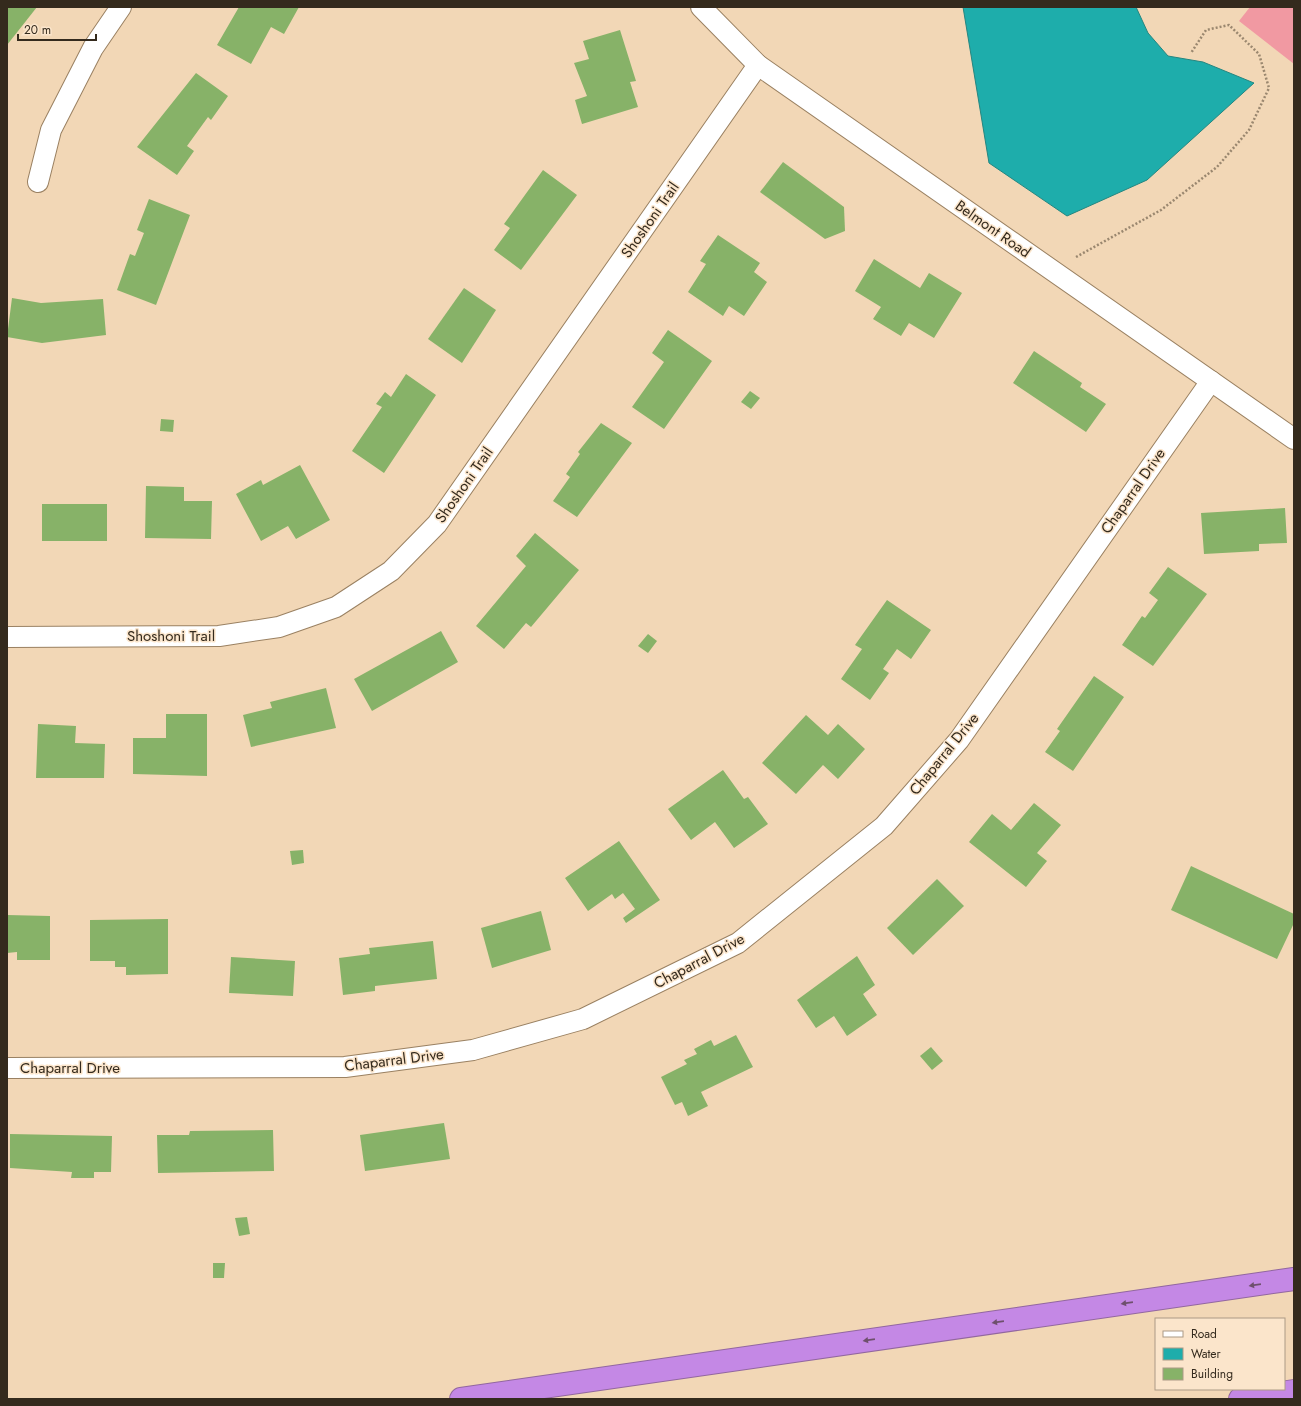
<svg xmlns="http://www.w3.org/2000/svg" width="1301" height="1406" viewBox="0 0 1301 1406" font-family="Jost,sans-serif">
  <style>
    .green { fill: #f199a2 }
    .water { fill: #1eadab; stroke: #258680 }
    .building { fill: #87b268 }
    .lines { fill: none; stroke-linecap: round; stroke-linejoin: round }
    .street-casing { stroke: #9a8162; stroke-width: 22 }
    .highway-casing { stroke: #92679f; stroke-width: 24 }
    .path { stroke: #9a876f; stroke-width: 2.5; stroke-dasharray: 2 2; stroke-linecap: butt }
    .street { stroke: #fff; stroke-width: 20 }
    .highway { stroke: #c488e5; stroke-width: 22 }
    .oneway { fill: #6e506d }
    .labels { text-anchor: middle; stroke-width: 3; stroke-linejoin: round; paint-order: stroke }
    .street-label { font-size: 15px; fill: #342a1d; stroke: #fbe5cb }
  </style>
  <rect width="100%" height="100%" fill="#f2d7b6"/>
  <!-- green -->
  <polygon class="green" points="1250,7 1294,7 1294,64 1239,21"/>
  <!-- water -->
  <polygon class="water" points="963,7 1136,7 1148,33 1168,56 1203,62 1254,83 1147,180 1067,216 989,163"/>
  <!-- building -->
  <g class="building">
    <polygon points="7,7 37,7 7,45"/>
    <polygon points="239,7 299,7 284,34 271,27 251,64 217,45"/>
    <polygon points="620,30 636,81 630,82 638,107 582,124 575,100 587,96 574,63 589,59 583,41"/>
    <polygon points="196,73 228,96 211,120 208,117 187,146 194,151 177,175 137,147"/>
    <polygon points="783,162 844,207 845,231 825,239 760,192"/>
    <polygon points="543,170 577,195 521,270 494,250 510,228 504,224"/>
    <polygon points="149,199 190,215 156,305 117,290 130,254 135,256 144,233 137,230"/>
    <polygon points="718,235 760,263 754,272 767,282 744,316 729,306 723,316 688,292 706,264 700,261"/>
    <polygon points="874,259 920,288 929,273 962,293 934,338 909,323 901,336 873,319 881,307 855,291"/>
    <polygon points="464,288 496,310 462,363 428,339"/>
    <polygon points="12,298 41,303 103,299 106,335 42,343 7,337"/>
    <polygon points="668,330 712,361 664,429 632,407 664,362 652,353"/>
    <polygon points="1034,351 1082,383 1080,387 1106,404 1086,432 1013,383"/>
    <polygon points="406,374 436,395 384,473 352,451 382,407 376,404 385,392 391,397"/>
    <polygon points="750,391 760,398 751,409 741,402"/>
    <polygon points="161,419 174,420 173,432 160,431"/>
    <polygon points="601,423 632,443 577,517 553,501 570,477 566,474 580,454 578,452"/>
    <polygon points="300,465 330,520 296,539 288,526 261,541 236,494 261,480 263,485"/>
    <polygon points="146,486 184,487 184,501 212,501 211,539 145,538"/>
    <rect x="42" y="504" width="65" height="37"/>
    <polygon points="1285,508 1287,543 1259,544 1259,551 1204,554 1201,513"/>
    <polygon points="535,533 579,570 531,627 526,623 504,649 476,626 526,566 516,556"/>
    <polygon points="1168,567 1207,594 1153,666 1122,645 1142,616 1145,618 1158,600 1149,593"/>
    <polygon points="887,600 931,630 911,659 897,649 883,669 889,673 870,700 841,679 862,649 855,645"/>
    <polygon points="441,631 458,662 372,711 354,679"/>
    <polygon points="648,634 657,641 648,653 638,646"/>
    <polygon points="1094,676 1124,697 1073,771 1045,752 1060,731 1057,729"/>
    <polygon points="326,688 336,728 251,747 243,715 272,708 270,702"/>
    <polygon points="166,714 207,714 207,776 133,774 133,738 166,738"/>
    <polygon points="806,715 828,735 838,724 865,749 838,779 823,765 796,794 762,763"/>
    <polygon points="38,724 76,726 75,743 105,744 104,778 36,778"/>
    <polygon points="723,770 744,799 748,797 768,824 734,848 715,822 691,840 668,809"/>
    <polygon points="1034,803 1061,825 1037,853 1047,861 1026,887 969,842 992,814 1011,830"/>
    <polygon points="619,841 660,900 626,923 623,918 635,909 623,893 615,899 612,894 588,911 565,878"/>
    <polygon points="303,850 304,863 292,865 290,851"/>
    <polygon points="1191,866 1294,914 1294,923 1277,959 1171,910"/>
    <polygon points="937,879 964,906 913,955 887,928"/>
    <polygon points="541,911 551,950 492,968 481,928"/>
    <polygon points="7,915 50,916 50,960 17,960 17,952 7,953"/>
    <polygon points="168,919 168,974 126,975 126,967 115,967 115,961 90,961 90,920"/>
    <polygon points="433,941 437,979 375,986 375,991 343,995 339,958 370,954 369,948"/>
    <polygon points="857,956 875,985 863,994 877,1015 847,1036 834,1016 816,1028 797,1000"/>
    <polygon points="231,957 295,961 293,996 229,993"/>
    <polygon points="736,1035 753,1067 701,1092 708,1106 688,1116 682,1102 675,1105 661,1077 687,1064 684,1060 697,1054 694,1049 711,1040 714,1046"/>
    <polygon points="931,1047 943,1061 932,1070 920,1056"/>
    <polygon points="444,1123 450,1159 365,1171 360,1135"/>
    <polygon points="273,1130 274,1171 158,1173 157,1135 189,1135 190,1131"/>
    <polygon points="10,1134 112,1136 111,1172 94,1172 94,1178 71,1178 72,1172 10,1168"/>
    <polygon points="247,1217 250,1234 239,1236 235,1218"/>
    <polygon points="213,1263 225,1263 224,1278 213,1278"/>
  </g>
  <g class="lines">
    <!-- street casing -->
    <g class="street-casing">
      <g id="street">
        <polyline points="701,7 758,65 1294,439"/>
        <polyline points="38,182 51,130 93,48 121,7"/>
        <polyline points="7,637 219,636 279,627 336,607 391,571 437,524 758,65"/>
        <polyline points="7,1068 345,1067 473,1050 583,1019 738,943 884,826 959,740 1211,381"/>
      </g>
    </g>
    <!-- highway casing -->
    <g class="highway-casing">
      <g id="highway">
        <polyline points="461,1399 1294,1279"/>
        <polyline points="1240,1399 1294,1391"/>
      </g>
    </g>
    <!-- path -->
    <polyline class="path" points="1076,257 1161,210 1217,167 1249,130 1269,88 1259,54 1229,25 1206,30 1191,53"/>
    <!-- street -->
    <use href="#street" class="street"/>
    <!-- highway -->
    <use href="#highway" class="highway"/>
  </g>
  <!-- one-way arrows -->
  <defs><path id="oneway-solid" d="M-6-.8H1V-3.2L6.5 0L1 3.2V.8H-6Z"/></defs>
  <g class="oneway">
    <use href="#oneway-solid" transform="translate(1255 1285) rotate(172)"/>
    <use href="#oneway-solid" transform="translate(1127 1303) rotate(172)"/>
    <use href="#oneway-solid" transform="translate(998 1322) rotate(172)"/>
    <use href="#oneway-solid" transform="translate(869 1340) rotate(172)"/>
  </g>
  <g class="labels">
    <!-- street labels -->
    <g class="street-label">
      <text transform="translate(650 220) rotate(-55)" y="5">Shoshoni Trail</text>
      <text transform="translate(993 229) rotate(35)" y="5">Belmont Road</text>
      <text transform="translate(464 485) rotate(-55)" y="5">Shoshoni Trail</text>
      <text transform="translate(1133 491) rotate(-55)" y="5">Chaparral Drive</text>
      <text x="171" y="641">Shoshoni Trail</text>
      <text transform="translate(944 754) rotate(-51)" y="5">Chaparral Drive</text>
      <text transform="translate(699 961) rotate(-28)" y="5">Chaparral Drive</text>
      <text transform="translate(394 1060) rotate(-7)" y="5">Chaparral Drive</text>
      <text x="70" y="1073">Chaparral Drive</text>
    </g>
  </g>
  <!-- border -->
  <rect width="1301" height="1406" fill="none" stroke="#342a1d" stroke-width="16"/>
  <!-- legend -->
  <rect x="1155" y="1318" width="130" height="72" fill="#fbe5cb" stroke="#ab9a85"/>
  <rect x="1163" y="1331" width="20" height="6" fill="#ffffff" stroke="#ab9a85"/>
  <text x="1191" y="1338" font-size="12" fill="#342a1d">Road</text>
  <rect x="1163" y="1348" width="20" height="12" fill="#1eadab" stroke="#ab9a85"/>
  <text x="1191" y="1358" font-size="12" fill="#342a1d">Water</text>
  <rect x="1163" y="1368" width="20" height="12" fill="#87b268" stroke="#ab9a85"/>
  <text x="1191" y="1378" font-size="12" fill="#342a1d">Building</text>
  <!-- scale -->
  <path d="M18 34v6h78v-6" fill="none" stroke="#342a1d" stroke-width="2"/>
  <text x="24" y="34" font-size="12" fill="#342a1d" stroke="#fbe5cb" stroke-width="3" paint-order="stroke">20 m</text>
</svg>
